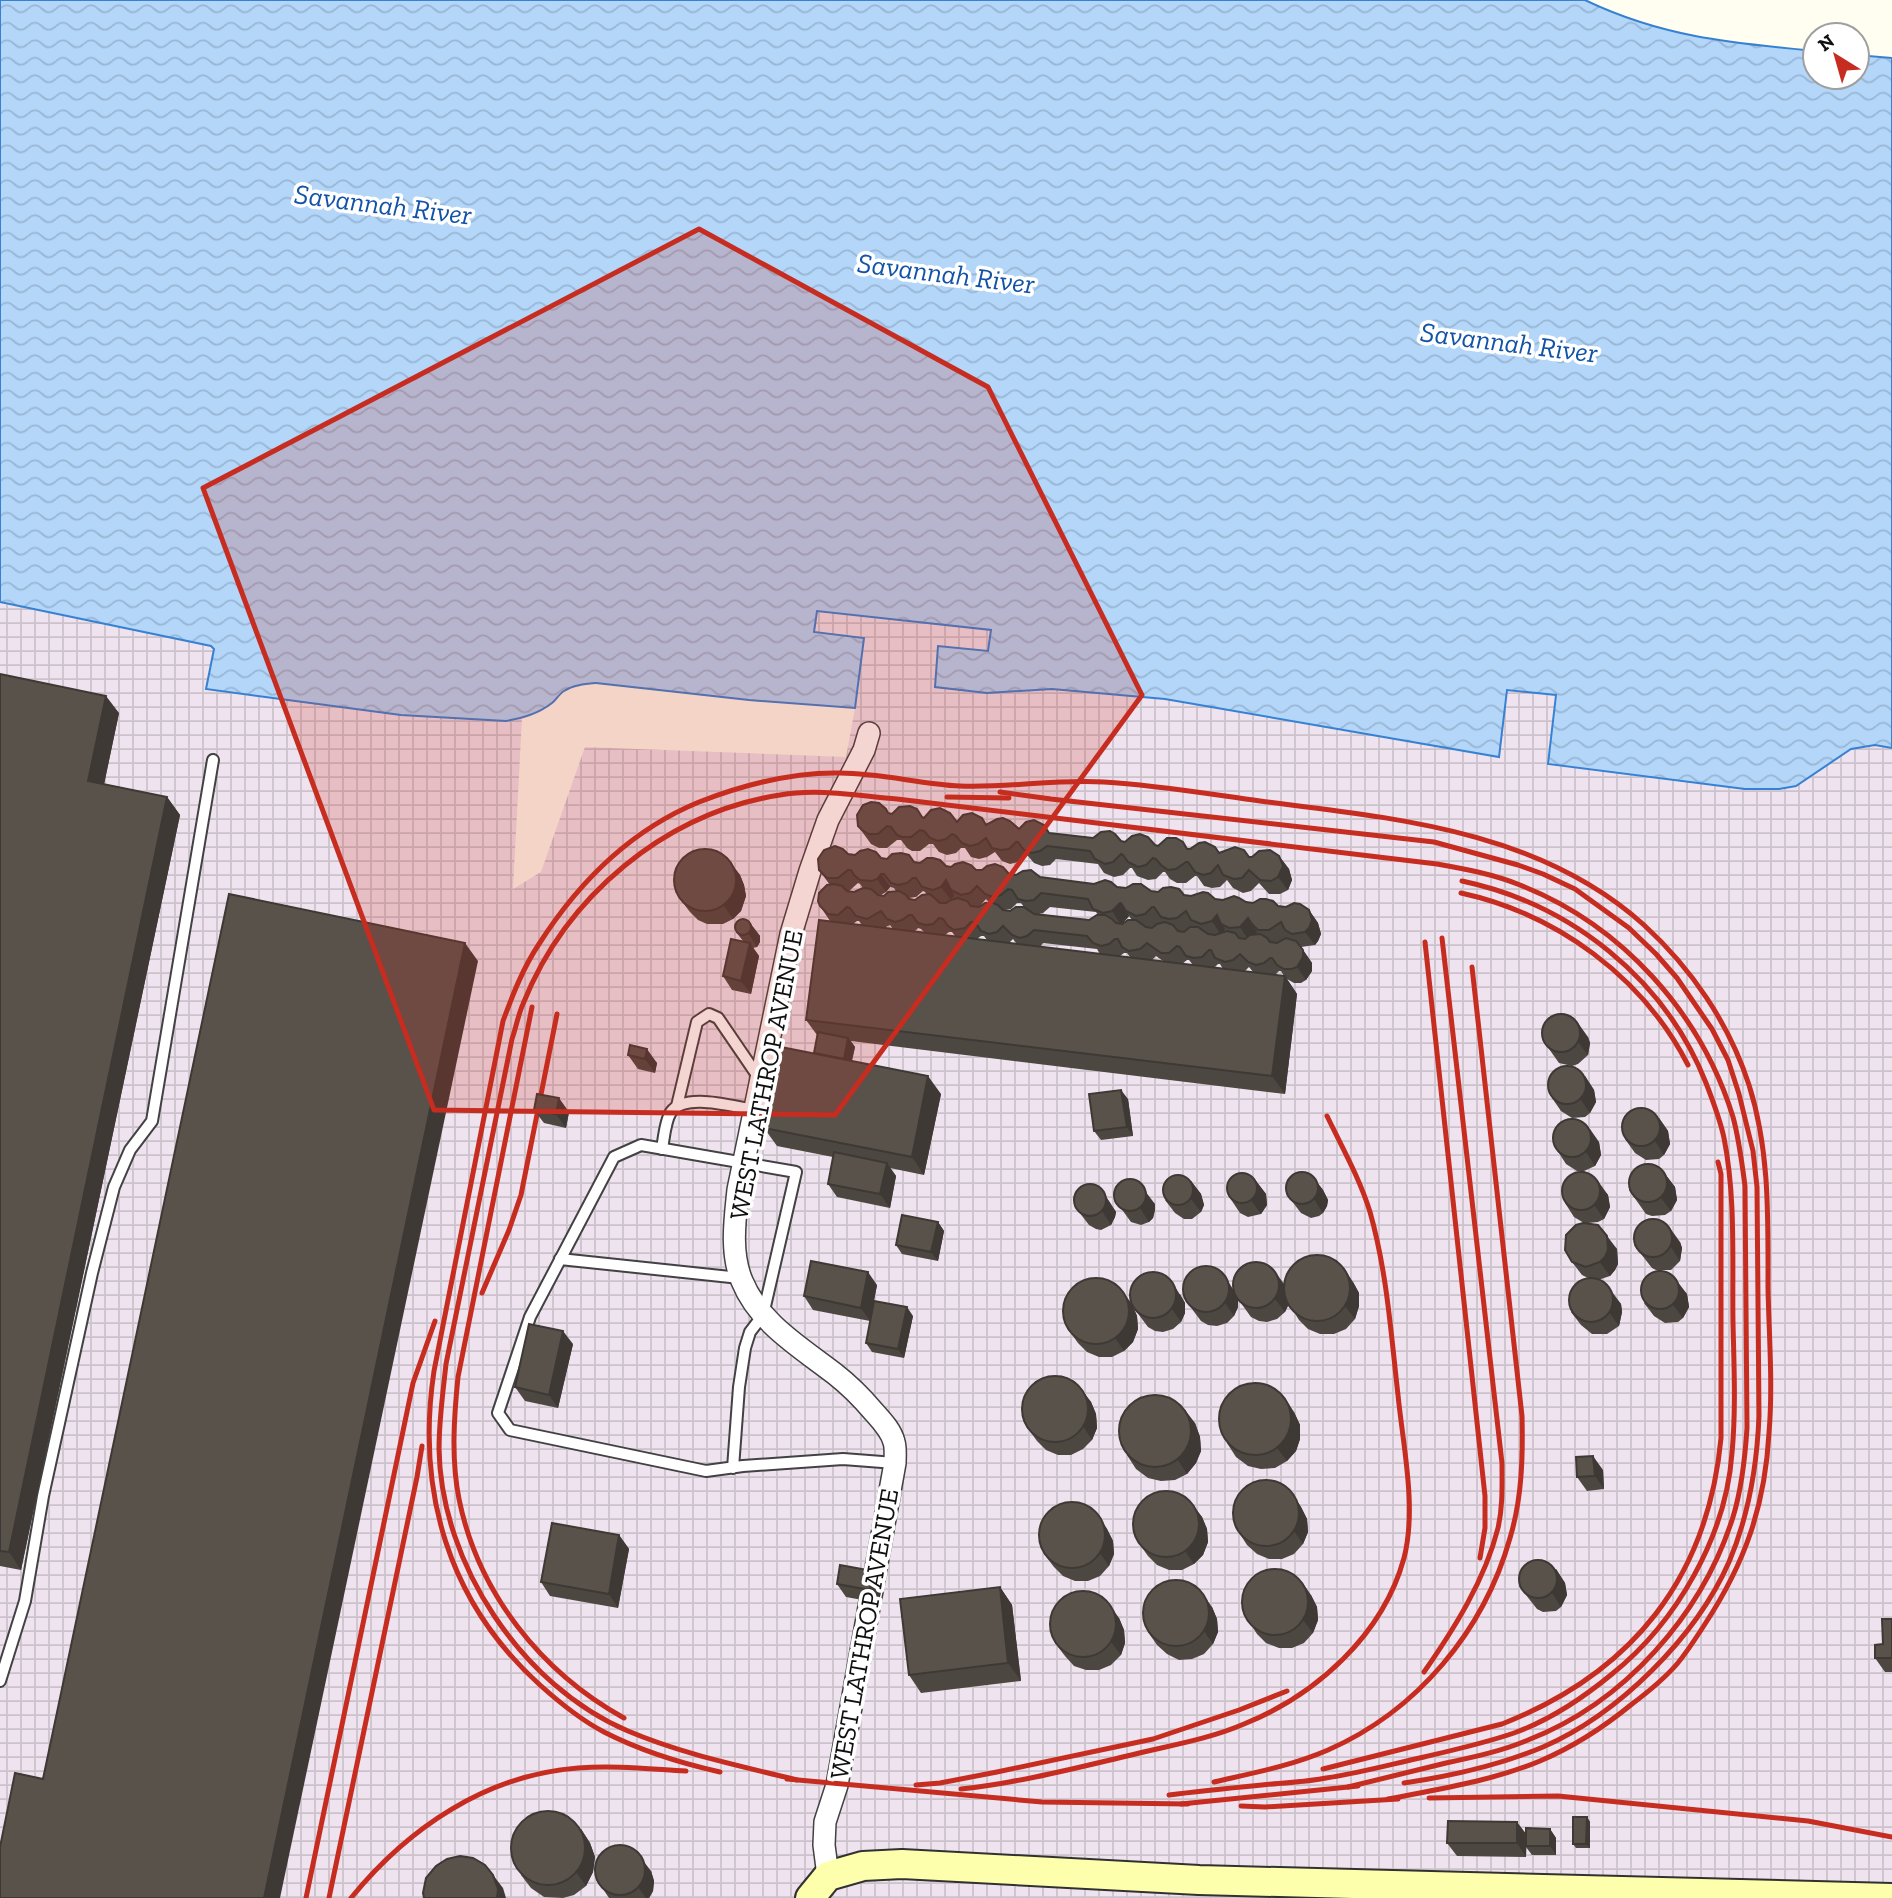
<svg xmlns="http://www.w3.org/2000/svg" width="1892" height="1898" viewBox="0 0 1892 1898" font-family="'Zilla Slab',serif">
  <style>
    .industrial { fill: url(#industrial-grid) }
    .water { fill: url(#water-waves); stroke: #3781d3; stroke-width: 2 }
    .lines { fill: none; stroke-linecap: round; stroke-linejoin: round }
    .lane-casing { stroke: #424242; stroke-width: 14 }
    .street-casing { stroke: #424242; stroke-width: 24 }
    .secondary-casing { stroke: #313131; stroke-width: 32 }
    .lane { stroke: #fff; stroke-width: 10 }
    .street { stroke: #fff; stroke-width: 21 }
    .secondary { stroke: #feffac; stroke-width: 28 }
    .rail { stroke: #c62d20; stroke-width: 5 }
    .wall { fill: #4c4740; fill-rule: evenodd }
    .shaded-wall { fill: #3e3934 }
    .building { fill: #58524b; stroke: #3e3934; stroke-width: 2 }
    .marked { fill: #c62d20; fill-opacity: 0.2; stroke: #c62d20; stroke-width: 5; stroke-linejoin: round }
    .labels { text-anchor: middle; stroke-width: 7; stroke-linejoin: round; paint-order: stroke }
    .street-label { font-size: 26px; fill: #0f0f0f; stroke: #fff }
    .water-label { font-size: 28px; font-style: italic; fill: #1253a7; stroke: #fff }
  </style>
  <defs>
    <pattern id="industrial-grid" width="8" height="8" patternUnits="userSpaceOnUse" patternTransform="scale(1.75)"><rect width="8" height="8" fill="#eee3ee"/><path d="M0 4h8M4 0v8" fill="none" stroke="#cbc2cb"/></pattern>
    <pattern id="water-waves" width="16" height="10" patternUnits="userSpaceOnUse" patternTransform="scale(1.75)"><rect width="16" height="10" fill="#b3d6f9"/><path d="M0 5q4-4 8 0t8 0" fill="none" stroke="#99b6d4"/></pattern>
  </defs>
  <rect width="100%" height="100%" fill="#fffef1"/>
  <!-- industrial -->
  <polygon class="industrial" points="0,602 211,646 214,649 206,689 401,715 506,721 522,718 513,889 541,872 585,747 846,757 855,708 864,638 814,632 816,611 991,630 988,651 935,687 987,693 1052,689 1165,699 1498,756 1507,689 1557,695 1549,764 1745,789 1785,789 1806,780 1851,749 1875,745 1892,748 1892,1898 0,1898"/>
  <!-- water -->
  <path class="water" d="M0 0H1585C1662 37 1731 43 1815 51V77H1857V55L1892 58V748L1875 745 1851 749 1796 786 1779 789H1745L1548 764 1556 695 1507 690 1499 757 1165 699 1052 689 987 693 935 687 938 646 988 651 991 630 817 611 814 632 864 638 855 708 749 700 596 683C585 684 573 685 564 691 559 694 556 700 552 703 538 714 522 718 506 721L401 715 206 689 214 649 211 646 0 602Z"/>
  <g class="lines">
    <!-- lane casing -->
    <g class="lane-casing">
      <g id="lane">
        <polyline points="677,1106 697,1022 709,1014 718,1018 759,1078"/>
        <path d="M662 1149C664 1138 665 1121 671 1112 686 1092 733 1107 755 1110"/>
        <polyline points="560,1259 740,1278"/>
        <polyline points="733,1468 739,1387 745,1348 750,1332 763,1315 796,1172 641,1145 614,1157 530,1317 498,1413 510,1430 706,1471 743,1466 843,1459 895,1463"/>
        <polyline points="0,1681 25,1601 43,1496 92,1273 114,1187 130,1150 152,1121 213,760"/>
      </g>
    </g>
    <!-- street casing -->
    <g class="street-casing">
      <path id="street" d="M828 1876 824 1845 825 1822 837 1785 895 1463C895 1457 896 1448 894 1442 891 1430 881 1420 873 1411 862 1398 849 1385 835 1374 800 1347 759 1323 742 1281 730 1253 735 1219 738 1190L791 934 810 871 828 820 864 750 869 733"/>
    </g>
    <!-- secondary casing -->
    <g class="secondary-casing">
      <polyline id="secondary" points="810,1898 828,1876 863,1866 902,1864 1199,1880 1892,1898"/>
    </g>
    <!-- lane -->
    <use href="#lane" class="lane"/>
    <!-- street -->
    <use href="#street" class="street"/>
    <!-- secondary -->
    <use href="#secondary" class="secondary"/>
    <!-- rail -->
    <g class="rail">
      <path d="M1000 792 1051 799 1434 842 1518 865 1543 874 1575 889 1629 928 1656 954 1677 978 1712 1029 1728 1060 1739 1094 1753 1151 1757 1187 1759 1416C1757 1466 1749 1515 1729 1562 1696 1637 1619 1714 1543 1747 1498 1766 1452 1776 1404 1783"/>
      <polyline points="947,797 1009,798"/>
      <path d="M1461 893C1557 914 1643 977 1688 1065"/>
      <polyline points="1425,942 1485,1496 1485,1528 1480,1558"/>
      <path d="M532 1007 458 1377C454 1417 451 1459 459 1499 478 1593 541 1672 624 1718"/>
      <polyline points="482,1293 509,1230 521,1195 557,1014"/>
      <path d="M1424 1672C1454 1629 1485 1580 1498 1528 1503 1506 1502 1485 1502 1463L1442 938"/>
      <path d="M1323 1769 1502 1724C1632 1673 1708 1578 1721 1438V1174L1718 1162"/>
      <path d="M720 1772C680 1763 641 1751 604 1732 581 1720 560 1703 540 1685 448 1602 416 1491 434 1371L503 1021C513 994 523 968 539 944 578 883 631 830 699 802 743 785 792 772 840 773 880 773 920 784 960 786 1008 788 1056 779 1104 782 1156 785 1209 794 1260 801 1394 818 1539 830 1644 925 1691 968 1729 1023 1749 1085 1770 1151 1768 1219 1768 1288 1769 1336 1773 1385 1769 1433 1765 1506 1745 1563 1705 1624 1696 1638 1687 1652 1677 1664 1664 1679 1648 1692 1632 1704 1604 1727 1573 1747 1540 1761 1492 1781 1439 1789 1388 1799"/>
      <polyline points="787,1779 1042,1802 1188,1804"/>
      <path d="M797 1780C741 1766 682 1754 628 1731 522 1686 441 1564 439 1449 439 1420 443 1392 446 1364L512 1039C516 1028 518 1015 523 1004 566 896 665 813 780 795 818 788 859 796 897 799L1437 864C1465 869 1493 874 1520 885 1622 925 1701 1013 1733 1117 1739 1139 1742 1163 1745 1186L1747 1428C1745 1459 1742 1488 1733 1517 1702 1615 1624 1703 1528 1740 1502 1751 1474 1757 1446 1763 1414 1771 1381 1779 1348 1787"/>
      <path d="M1214 1782C1253 1773 1291 1766 1328 1750 1417 1711 1484 1631 1510 1538 1522 1498 1523 1457 1522 1416L1472 967"/>
      <polyline points="916,1785 940,1783 997,1772 1153,1739 1239,1710 1287,1691"/>
      <path d="M961 1789C1017 1783 1072 1769 1127 1756 1166 1746 1207 1740 1244 1724 1316 1695 1383 1635 1404 1558 1417 1508 1403 1446 1398 1395 1391 1334 1387 1272 1370 1212 1360 1179 1342 1147 1327 1116"/>
      <path d="M1169 1795C1200 1791 1231 1788 1262 1785 1283 1783 1305 1782 1326 1778 1359 1773 1392 1764 1424 1757 1454 1750 1485 1743 1514 1733 1550 1720 1583 1698 1612 1674 1677 1622 1726 1536 1732 1453 1736 1410 1734 1366 1733 1323 1732 1262 1736 1198 1724 1138 1720 1119 1713 1101 1706 1083 1665 979 1571 904 1462 881"/>
      <polyline points="1429,1798 1558,1796 1808,1821 1892,1837"/>
      <polyline points="1181,1804 1358,1786"/>
      <polyline points="1241,1806 1265,1807 1398,1799"/>
      <polyline points="306,1898 413,1383 435,1321"/>
      <polyline points="329,1898 417,1477 422,1446"/>
      <path d="M351 1898C408 1828 486 1775 578 1768 614 1765 650 1769 686 1771"/>
    </g>
  </g>
  <!-- wall -->
  <g class="wall">
    <polygon points="0,674 119,713 104,784 167,797 180,815 21,1570 0,1566"/>
    <polygon points="886,809 889,814 1249,857 1279,856 1289,869 1292,880 1288,890 1280,894 1269,894 1259,883 1251,891 1243,893 1233,888 1227,880 1220,887 1212,888 1204,886 1197,876 1195,876 1186,883 1177,883 1170,879 1165,872 1163,872 1156,879 1148,880 1137,876 1132,868 1130,868 1123,875 1114,877 1104,873 1098,864 1056,859 1050,865 1042,866 1034,863 1028,856 1025,855 1018,862 1010,864 1002,861 995,852 987,857 979,859 971,857 965,848 961,848 956,853 947,855 939,852 933,844 929,844 920,851 912,851 907,848 901,840 897,840 887,848 879,848 871,844 858,826"/>
    <path d="M848 854 1309 910 1318 923 1321 934 1318 941 1315 945 1301 947 1312 963V971L1306 980 1301 983H1294L1287 979 1297 994 1285 1094 851 1041 855 1047 852 1061 941 1094 924 1175 890 1168 896 1176 890 1208 837 1197 828 1184 833 1157 777 1146 764 1128 814 1053 817 1035 806 1020 830 921 820 906 830 885 819 870ZM858 883 860 884 863 888 854 892H848ZM890 887 894 888 896 891 884 896 877 894 881 895 886 892ZM923 891 925 892 927 895 915 900 909 898 916 897ZM986 899 990 903 979 907ZM1017 903H1021L1024 907 1010 911 1004 910 1011 909ZM1050 907 1096 912 1098 915 1089 920 1039 914 1043 913ZM1129 916 1132 920 1122 924ZM857 921H859L862 925 853 924ZM890 925 893 929 884 928ZM918 928 921 929 924 932 915 931ZM949 932H952L955 936 945 935ZM981 936H984L987 940 977 939ZM1013 939 1017 944 1009 943ZM1043 943 1097 949 1100 954 1040 947ZM1124 953H1127L1130 957 1120 956ZM1156 956 1163 961 1152 960ZM1187 960H1189L1193 965 1182 964ZM1218 964H1220L1223 969 1214 968ZM1249 967 1254 973 1245 971ZM1279 971H1281L1284 976 1275 975Z"/>
    <polygon points="730,862 740,875 744,885 746,896 741,911 733,919 723,924 707,924 698,920 690,912 680,899"/>
    <polygon points="750,923 760,936 760,942 757,947 753,948 759,956 751,994 732,990 723,976 743,941 736,932"/>
    <polygon points="1588,1037 1590,1043 1588,1055 1578,1064 1572,1066 1559,1063 1542,1039"/>
    <polygon points="630,1045 657,1063 655,1073 638,1069 628,1055"/>
    <polygon points="1585,1076 1594,1090 1596,1102 1590,1113 1585,1117 1572,1118 1561,1111 1552,1098"/>
    <polygon points="1128,1099 1133,1136 1101,1140 1094,1131"/>
    <polygon points="534,1110 569,1112 566,1128 544,1123"/>
    <polygon points="1659,1118 1668,1131 1670,1144 1664,1155 1659,1159 1646,1160 1635,1153 1625,1139"/>
    <polygon points="1599,1142 1601,1155 1595,1166 1584,1171 1608,1195 1610,1207 1604,1219 1598,1222 1588,1223 1617,1249 1618,1264 1615,1270 1610,1276 1598,1280 1621,1304 1622,1312 1619,1326 1607,1334 1592,1334 1581,1325 1571,1312 1588,1278 1582,1275 1572,1262 1584,1223 1574,1217 1565,1203 1581,1171 1577,1171 1566,1164 1557,1150"/>
    <polygon points="1665,1174 1675,1187 1677,1200 1671,1211 1665,1215 1652,1216 1646,1214 1629,1190"/>
    <polygon points="1313,1177 1323,1190 1328,1200 1327,1206 1323,1213 1319,1216 1311,1218 1301,1213 1291,1200"/>
    <polygon points="1191,1181 1201,1194 1204,1205 1201,1212 1192,1219 1184,1219 1175,1213 1165,1200"/>
    <polygon points="1256,1181 1266,1194 1267,1205 1261,1214 1248,1217 1240,1213 1228,1195"/>
    <polygon points="1101,1189 1116,1212 1115,1217 1111,1225 1101,1230 1096,1229 1089,1225 1079,1212"/>
    <polygon points="1115,1200 1155,1204 1155,1210 1153,1218 1149,1222 1141,1225 1131,1222"/>
    <polygon points="938,1222 944,1231 938,1261 902,1254 896,1245"/>
    <polygon points="1680,1242 1682,1248 1680,1261 1671,1270 1662,1270 1687,1294 1689,1307 1683,1318 1678,1322 1665,1323 1654,1316 1644,1303 1661,1271 1658,1271 1652,1268 1634,1245"/>
    <polygon points="1353,1282 1359,1293 1359,1306 1355,1319 1346,1329 1334,1334 1320,1334 1308,1329 1299,1320 1289,1304 1285,1312 1277,1319 1267,1322 1259,1321 1251,1317 1238,1299 1238,1307 1234,1316 1227,1323 1217,1326 1208,1325 1201,1321 1186,1301 1234,1289"/>
    <polygon points="877,1285 870,1321 813,1310 804,1296"/>
    <polygon points="1180,1294 1185,1303 1185,1313 1181,1322 1173,1329 1163,1332 1155,1331 1148,1327 1133,1307 1137,1316 1138,1329 1133,1342 1124,1351 1112,1357 1099,1357 1087,1352 1078,1343 1068,1329 1132,1305"/>
    <polygon points="913,1316 904,1358 872,1352 866,1343"/>
    <polygon points="573,1344 558,1408 525,1401 515,1387"/>
    <polygon points="1081,1389 1091,1402 1096,1414 1097,1428 1092,1440 1083,1449 1071,1455 1058,1455 1046,1450 1037,1441 1027,1427"/>
    <polygon points="1294,1412 1300,1425 1300,1439 1296,1451 1287,1461 1275,1468 1261,1469 1248,1466 1236,1457 1227,1443"/>
    <polygon points="1195,1423 1200,1437 1201,1451 1196,1463 1187,1474 1175,1480 1161,1481 1148,1478 1136,1469 1127,1455"/>
    <polygon points="1603,1470 1604,1489 1587,1491 1577,1477"/>
    <polygon points="1292,1493 1301,1507 1307,1519 1308,1532 1303,1544 1294,1554 1282,1559 1269,1559 1257,1554 1247,1545 1238,1531"/>
    <polygon points="1192,1504 1202,1517 1207,1529 1208,1542 1203,1555 1194,1564 1182,1570 1169,1570 1157,1565 1148,1556 1138,1542"/>
    <polygon points="1098,1515 1107,1529 1113,1541 1114,1554 1109,1566 1100,1576 1088,1581 1075,1581 1063,1576 1054,1567 1044,1554"/>
    <polygon points="619,1535 629,1549 618,1608 550,1596 541,1582"/>
    <polygon points="1556,1569 1565,1583 1567,1595 1561,1607 1556,1611 1543,1612 1537,1609 1519,1586"/>
    <polygon points="873,1571 882,1584 879,1603 846,1597 837,1584"/>
    <polygon points="1000,1587 1012,1605 1021,1681 921,1693 909,1675"/>
    <polygon points="1311,1595 1317,1607 1318,1620 1313,1633 1304,1643 1292,1648 1279,1648 1266,1643 1257,1634 1248,1620"/>
    <polygon points="1212,1607 1217,1619 1218,1632 1213,1644 1204,1654 1192,1659 1179,1660 1167,1654 1157,1645 1148,1632"/>
    <polygon points="1119,1618 1124,1630 1125,1643 1121,1655 1111,1665 1099,1670 1086,1670 1074,1666 1065,1656 1055,1643"/>
    <polygon points="1892,1619 1892,1672 1885,1672 1875,1658 1883,1644"/>
    <polygon points="1587,1817 1590,1822 1590,1848 1576,1848 1573,1844"/>
    <polygon points="581,1829 590,1843 595,1857 593,1872 586,1886 574,1895 563,1898 544,1897 531,1888 521,1875"/>
    <polygon points="1550,1829 1556,1838 1556,1855 1532,1855 1526,1847 1526,1857 1457,1856 1447,1843 1526,1834"/>
    <polygon points="651,1871 654,1881 653,1891 649,1898 609,1898 599,1883"/>
  </g>
  <!-- shaded-wall -->
  <g class="shaded-wall">
    <polygon points="106,696 119,713 101,799 88,781"/>
    <polygon points="167,797 180,815 21,1570 9,1552"/>
    <polygon points="1279,856 1289,869 1292,880 1288,890 1278,877"/>
    <polygon points="730,862 740,875 744,885 746,896 741,911 733,919 724,906"/>
    <polygon points="881,874 890,887 886,892 877,879"/>
    <polygon points="946,880 954,895 951,900 941,887"/>
    <polygon points="1120,903 1129,916 1121,925 1112,911"/>
    <polygon points="1309,910 1318,923 1321,934 1318,941 1315,945 1305,932"/>
    <polygon points="1217,915 1225,929 1221,935 1212,921"/>
    <polygon points="1248,918 1257,932 1249,941 1240,927"/>
    <polygon points="750,923 760,936 760,942 757,947 748,933"/>
    <polygon points="465,943 478,961 280,1898 264,1898"/>
    <polygon points="750,943 759,956 751,994 741,981"/>
    <polygon points="1303,950 1312,963 1312,971 1306,980 1297,967"/>
    <polygon points="1285,976 1297,994 1285,1094 1272,1076"/>
    <polygon points="1578,1023 1588,1037 1590,1043 1588,1055 1578,1042"/>
    <polygon points="848,1038 855,1047 850,1068 844,1059"/>
    <polygon points="647,1049 657,1063 655,1073 645,1059"/>
    <polygon points="928,1076 941,1094 924,1175 912,1157"/>
    <polygon points="1585,1076 1594,1090 1596,1102 1590,1113 1581,1100"/>
    <polygon points="1121,1090 1128,1099 1133,1136 1127,1127"/>
    <polygon points="559,1098 569,1112 566,1128 556,1114"/>
    <polygon points="1659,1118 1668,1131 1670,1144 1664,1155 1655,1141"/>
    <polygon points="1590,1129 1599,1142 1601,1155 1595,1166 1586,1152"/>
    <polygon points="887,1163 896,1176 890,1208 880,1194"/>
    <polygon points="1665,1174 1675,1187 1677,1200 1671,1211 1661,1198"/>
    <polygon points="1313,1177 1323,1190 1328,1200 1327,1206 1323,1213 1314,1199"/>
    <polygon points="1191,1181 1201,1194 1204,1205 1201,1212 1191,1199"/>
    <polygon points="1256,1181 1266,1194 1267,1205 1261,1214 1251,1200"/>
    <polygon points="1598,1181 1608,1195 1610,1207 1604,1219 1594,1205"/>
    <polygon points="1101,1189 1116,1212 1115,1217 1111,1225 1102,1211"/>
    <polygon points="1145,1191 1155,1204 1155,1210 1153,1218 1149,1222 1140,1208"/>
    <polygon points="938,1222 944,1231 938,1261 931,1252"/>
    <polygon points="1670,1228 1680,1242 1682,1248 1680,1261 1671,1247"/>
    <polygon points="1607,1236 1617,1249 1618,1264 1615,1270 1610,1276 1600,1262"/>
    <polygon points="1344,1268 1353,1282 1359,1293 1359,1306 1355,1319 1345,1306"/>
    <polygon points="1274,1270 1284,1284 1288,1293 1289,1303 1285,1312 1275,1299"/>
    <polygon points="868,1272 877,1285 870,1321 861,1308"/>
    <polygon points="1224,1275 1238,1297 1238,1307 1234,1316 1225,1303"/>
    <polygon points="1171,1280 1185,1303 1185,1313 1181,1322 1172,1309"/>
    <polygon points="1677,1281 1687,1294 1689,1307 1683,1318 1673,1305"/>
    <polygon points="1607,1285 1621,1304 1622,1312 1619,1326 1609,1312"/>
    <polygon points="1122,1291 1132,1304 1137,1316 1138,1329 1133,1342 1124,1351 1115,1338"/>
    <polygon points="907,1307 913,1316 904,1358 898,1349"/>
    <polygon points="563,1331 573,1344 558,1408 549,1395"/>
    <polygon points="1081,1389 1091,1402 1096,1414 1097,1428 1092,1440 1083,1426"/>
    <polygon points="1285,1398 1294,1412 1300,1425 1300,1439 1296,1451 1287,1461 1277,1448"/>
    <polygon points="1185,1410 1195,1423 1200,1437 1201,1451 1196,1463 1187,1474 1178,1460"/>
    <polygon points="1593,1456 1603,1470 1604,1489 1595,1476"/>
    <polygon points="1292,1493 1301,1507 1307,1519 1308,1532 1303,1544 1294,1531"/>
    <polygon points="1192,1504 1202,1517 1207,1529 1208,1542 1203,1555 1194,1564 1185,1551"/>
    <polygon points="1098,1515 1107,1529 1113,1541 1114,1554 1109,1566 1100,1553"/>
    <polygon points="619,1535 629,1549 618,1608 609,1594"/>
    <polygon points="1556,1569 1565,1583 1567,1595 1561,1607 1552,1593"/>
    <polygon points="873,1571 882,1584 879,1603 870,1590"/>
    <polygon points="1302,1582 1311,1595 1317,1607 1318,1620 1313,1633 1303,1620"/>
    <polygon points="1000,1587 1012,1605 1021,1681 1008,1663"/>
    <polygon points="1202,1593 1212,1607 1217,1619 1218,1632 1213,1644 1204,1631"/>
    <polygon points="1109,1604 1119,1618 1124,1630 1125,1643 1121,1655 1111,1642"/>
    <polygon points="1587,1817 1590,1822 1590,1848 1586,1844"/>
    <polygon points="1517,1822 1527,1835 1526,1857 1517,1843"/>
    <polygon points="581,1829 590,1843 595,1857 593,1872 586,1886 576,1872"/>
    <polygon points="1550,1829 1556,1838 1556,1855 1550,1846"/>
    <polygon points="641,1858 651,1871 654,1881 653,1891 649,1898 646,1898 638,1887"/>
    <polygon points="493,1875 503,1888 506,1898 497,1898"/>
  </g>
  <!-- building -->
  <g class="building">
    <polygon points="0,674 106,696 88,781 167,797 9,1552 0,1551"/>
    <polygon points="871,802 879,803 886,809 888,813 892,814 899,807 910,806 917,809 922,817 924,818 931,810 940,808 950,813 957,822 963,815 972,813 982,818 986,825 997,819 1003,818 1010,821 1019,829 1026,822 1034,820 1044,825 1049,833 1093,838 1101,832 1110,831 1115,834 1121,841 1125,842 1132,836 1140,834 1148,837 1155,845 1158,846 1167,838 1176,838 1183,842 1187,849 1190,849 1199,843 1205,842 1215,847 1219,853 1235,847 1244,850 1249,857 1252,857 1259,851 1270,850 1279,856 1283,866 1278,877 1271,881 1260,880 1249,870 1242,878 1234,879 1223,875 1218,865 1211,873 1203,875 1195,872 1188,862 1186,862 1176,869 1168,870 1161,865 1156,859 1153,858 1146,865 1138,867 1128,862 1123,855 1121,854 1113,862 1105,864 1095,859 1090,851 1047,846 1040,851 1032,853 1024,850 1018,842 1016,842 1009,849 1001,850 992,848 986,838 978,844 970,846 962,843 955,835 952,834 946,839 938,841 930,838 924,831 920,830 911,837 902,837 897,835 891,827 887,826 878,834 869,834 862,830 858,826 857,815 863,805"/>
    <polygon points="835,846 843,849 848,854 855,855 860,851 868,849 876,852 881,858 887,859 892,854 901,853 909,855 914,862 920,863 927,858 933,858 940,860 946,866 951,867 955,864 963,862 971,865 976,870 982,870 987,866 995,864 1003,867 1009,874 1016,875 1023,871 1031,870 1040,877 1094,884 1105,880 1111,882 1117,887 1126,888 1133,884 1141,884 1151,891 1158,892 1163,888 1171,887 1179,889 1184,895 1191,896 1203,892 1208,893 1215,899 1223,900 1234,896 1239,898 1246,902 1253,903 1260,899 1266,899 1273,901 1278,906 1286,907 1294,903 1300,904 1309,910 1312,920 1309,928 1305,932 1292,934 1285,930 1281,922 1269,930 1258,930 1252,924 1248,918 1240,927 1229,928 1221,924 1217,915 1212,921 1201,924 1191,920 1186,911 1177,918 1169,919 1161,917 1154,907 1152,907 1145,914 1136,916 1126,911 1121,903 1120,903 1112,911 1103,913 1093,909 1088,899 1041,893 1034,900 1026,901 1018,899 1012,890 1008,889 1001,895 993,897 985,894 977,886 970,893 961,895 951,890 946,880 941,887 933,890 922,887 916,878 913,878 907,883 898,885 891,883 884,874 881,874 877,879 872,881 860,880 854,875 851,870 848,870 838,878 827,878 819,870 818,859 824,850"/>
    <circle cx="705" cy="880" r="31"/>
    <polygon points="834,884 842,886 847,891 854,892 863,888 871,889 878,895 884,896 888,892 899,891 906,895 909,899 915,900 922,895 930,894 940,903 946,903 951,900 958,898 967,901 971,906 979,907 985,903 993,903 998,905 1003,910 1010,911 1016,907 1024,907 1034,914 1089,920 1097,915 1105,915 1112,919 1116,923 1122,924 1128,920 1136,920 1146,927 1152,928 1157,924 1165,922 1173,925 1178,931 1184,932 1190,927 1198,927 1208,934 1215,935 1227,931 1235,933 1239,938 1245,939 1250,935 1260,934 1267,938 1270,942 1277,943 1286,938 1296,941 1303,950 1303,957 1297,967 1292,969 1284,969 1277,965 1272,958 1270,958 1264,963 1256,965 1248,962 1240,954 1233,960 1225,962 1215,958 1211,950 1209,950 1202,957 1194,958 1186,956 1180,947 1177,946 1169,953 1161,953 1147,943 1140,949 1129,951 1122,947 1118,939 1115,939 1109,944 1101,946 1093,943 1087,936 1034,930 1027,936 1020,938 1012,935 1003,926 997,932 989,934 981,931 975,922 971,922 965,928 954,930 947,925 943,919 939,918 933,924 926,925 918,923 912,915 909,915 902,920 895,922 887,919 881,911 867,919 856,916 850,908 847,907 838,915 828,914 820,906 818,901 819,893 827,885"/>
    <polygon points="229,894 465,943 264,1898 0,1898 0,1847 15,1773 43,1779"/>
    <circle cx="743" cy="927" r="8"/>
    <polygon points="819,920 1285,976 1272,1076 806,1020"/>
    <polygon points="731,939 750,943 741,981 723,976"/>
    <circle cx="1561" cy="1033" r="19"/>
    <polygon points="818,1032 848,1038 844,1059 814,1053"/>
    <polygon points="630,1045 647,1049 645,1059 628,1055"/>
    <polygon points="781,1047 928,1076 912,1157 764,1128"/>
    <circle cx="1567" cy="1085" r="19"/>
    <polygon points="1121,1090 1127,1127 1094,1131 1089,1094"/>
    <polygon points="537,1094 559,1098 556,1114 534,1110"/>
    <circle cx="1641" cy="1127" r="19"/>
    <circle cx="1572" cy="1138" r="19"/>
    <polygon points="834,1152 887,1163 880,1194 828,1184"/>
    <circle cx="1648" cy="1183" r="19"/>
    <circle cx="1581" cy="1191" r="19"/>
    <circle cx="1302" cy="1188" r="16"/>
    <circle cx="1242" cy="1188" r="15"/>
    <circle cx="1178" cy="1190" r="15"/>
    <circle cx="1130" cy="1195" r="16"/>
    <circle cx="1090" cy="1200" r="16"/>
    <polygon points="902,1215 938,1222 931,1252 896,1245"/>
    <circle cx="1653" cy="1238" r="19"/>
    <polygon points="1583,1223 1598,1225 1607,1236 1608,1250 1605,1257 1600,1262 1586,1267 1572,1262 1565,1250 1566,1235 1576,1225"/>
    <circle cx="1317" cy="1288" r="33"/>
    <polygon points="811,1261 868,1272 861,1308 804,1296"/>
    <circle cx="1256" cy="1285" r="23"/>
    <circle cx="1206" cy="1289" r="23"/>
    <circle cx="1660" cy="1290" r="19"/>
    <circle cx="1153" cy="1295" r="23"/>
    <circle cx="1591" cy="1300" r="22"/>
    <circle cx="1096" cy="1311" r="33"/>
    <polygon points="874,1301 907,1307 898,1349 866,1343"/>
    <polygon points="529,1324 563,1331 549,1395 515,1387"/>
    <circle cx="1055" cy="1409" r="33"/>
    <circle cx="1255" cy="1419" r="36"/>
    <circle cx="1155" cy="1431" r="36"/>
    <polygon points="1593,1456 1595,1476 1577,1477 1576,1457"/>
    <circle cx="1266" cy="1513" r="33"/>
    <circle cx="1166" cy="1524" r="33"/>
    <circle cx="1072" cy="1535" r="33"/>
    <polygon points="552,1523 619,1535 609,1594 541,1582"/>
    <circle cx="1538" cy="1579" r="19"/>
    <polygon points="840,1565 873,1571 870,1590 837,1584"/>
    <circle cx="1275" cy="1602" r="33"/>
    <circle cx="1176" cy="1613" r="33"/>
    <polygon points="1000,1587 1008,1663 909,1675 900,1599"/>
    <circle cx="1083" cy="1624" r="33"/>
    <polygon points="1882,1619 1892,1619 1892,1658 1875,1658 1875,1645 1883,1644"/>
    <circle cx="548" cy="1848" r="37"/>
    <polygon points="1573,1817 1587,1817 1586,1844 1573,1844"/>
    <polygon points="1448,1821 1517,1822 1517,1843 1447,1843"/>
    <polygon points="1526,1828 1550,1829 1550,1846 1526,1846"/>
    <circle cx="620" cy="1870" r="25"/>
    <polygon points="460,1856 473,1858 485,1865 493,1875 498,1889 497,1898 424,1898 423,1893 426,1878 436,1866 447,1859"/>
  </g>
  <!-- marked area -->
  <path class="marked" d="M699 229 988 387 1142 695 835 1115 434 1110 203 488Z"/>
  <g class="labels">
    <!-- street labels -->
    <g class="street-label">
      <text transform="translate(766 1075) rotate(-79)" y="9">WEST LATHROP AVENUE</text>
      <text transform="translate(864 1634) rotate(-80)" y="9">WEST LATHROP AVENUE</text>
    </g>
    <!-- water labels -->
    <g class="water-label">
      <text transform="translate(383 204) rotate(7)" y="10">Savannah River</text>
      <text transform="translate(946 273) rotate(7)" y="10">Savannah River</text>
      <text transform="translate(1509 342) rotate(7)" y="10">Savannah River</text>
    </g>
  </g>
  <!-- north arrow -->
  <g transform="translate(1836 56) rotate(323)"><circle r="33" fill="#ffffff" stroke="#9f9f9f" stroke-width="2"/>
  <path d="M0-5L12 26L0 18L-12 26Z" fill="#c62d20"/>
  <text y="-10" font-size="19" font-weight="bold" text-anchor="middle" fill="#0f0f0f">N</text>
  </g>
</svg>
